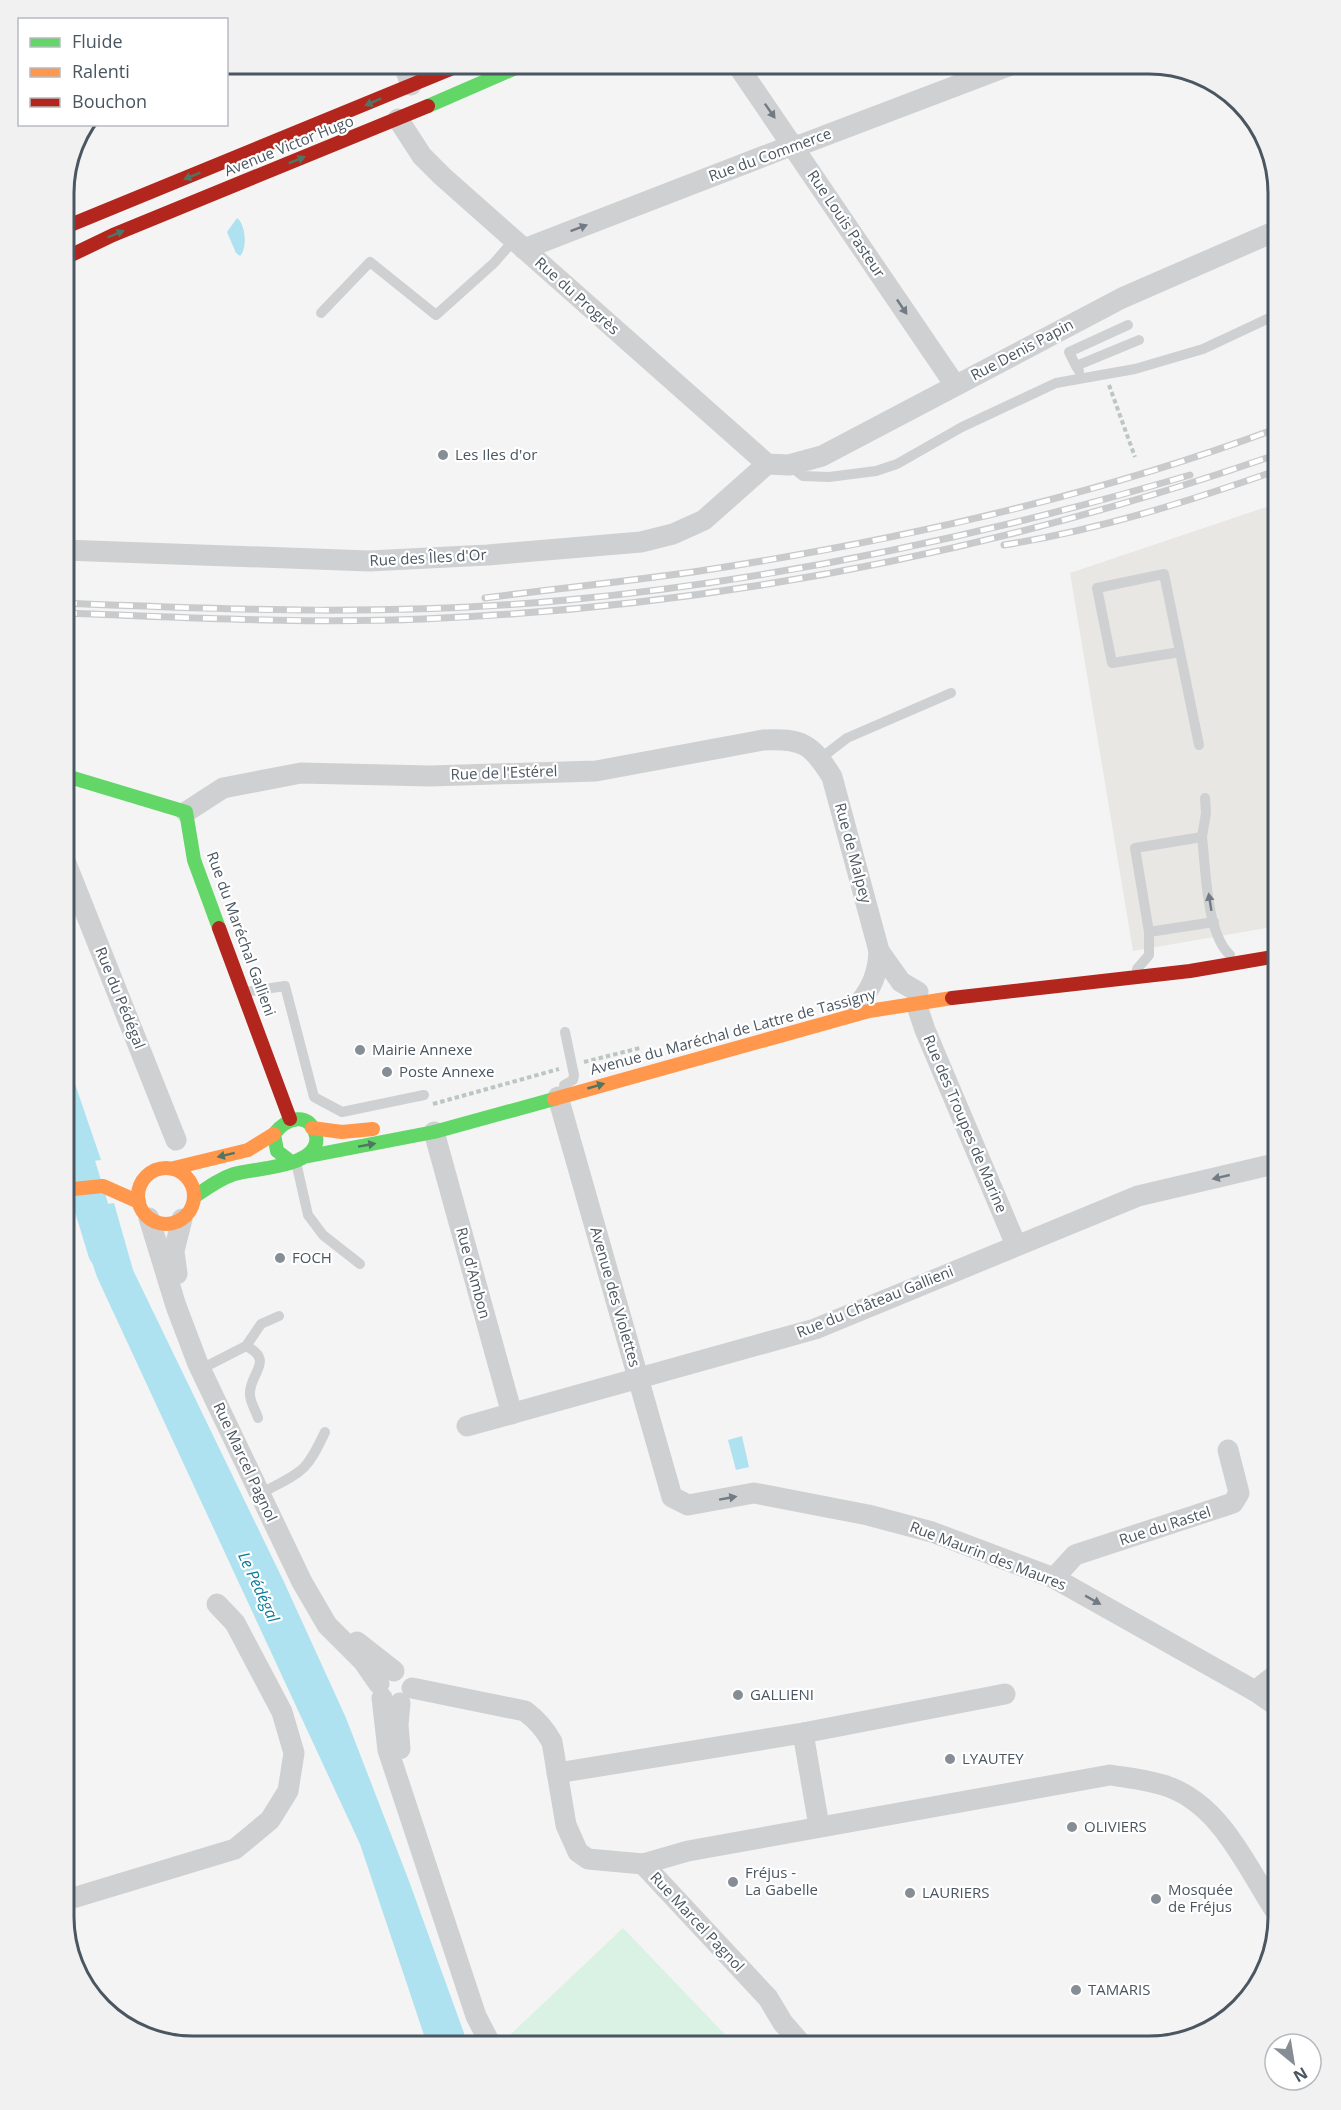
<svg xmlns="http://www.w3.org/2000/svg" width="1341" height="2110" viewBox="0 0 1341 2110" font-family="'Open Sans',sans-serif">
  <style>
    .commercial { fill: #e8e7e3 }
    .green { fill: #d9f2e3 }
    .water { fill: #aee2f0 }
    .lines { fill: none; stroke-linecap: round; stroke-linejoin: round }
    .river { stroke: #aee2f0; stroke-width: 34 }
    .path { stroke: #bcc7c4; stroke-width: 4; stroke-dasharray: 4.5 3; stroke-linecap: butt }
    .lane { stroke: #ced0d2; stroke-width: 10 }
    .street { stroke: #ced0d2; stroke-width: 21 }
    .fast { stroke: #63d668; stroke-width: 14 }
    .slow { stroke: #ff974d; stroke-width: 14 }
    .jam { stroke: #b3261e; stroke-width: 14 }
    .rail-casing { stroke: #c9cacc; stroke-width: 7 }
    .rail { stroke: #fff; stroke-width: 4.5; stroke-dasharray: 14; stroke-linecap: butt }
    .oneway { fill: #507663 }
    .oneway2 { fill: #727b83 }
    .poi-dot { fill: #868d94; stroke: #fff; stroke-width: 2 }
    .labels { text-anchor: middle; stroke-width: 4.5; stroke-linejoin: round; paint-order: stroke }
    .street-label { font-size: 15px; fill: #4a5661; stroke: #fff }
    .poi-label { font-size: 15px; fill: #4a5661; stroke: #fff; text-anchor: start }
    .water-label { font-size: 16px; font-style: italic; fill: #0c7c9b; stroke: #fff }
    .rim { fill: none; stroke: #4a5661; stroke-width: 3 }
  </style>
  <rect width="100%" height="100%" fill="#f4f4f4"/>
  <!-- commercial -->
  <polygon class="commercial" points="1278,503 1278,926 1133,951 1070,573"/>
  <!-- green -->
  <polygon class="green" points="623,1928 737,2047 521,2047 510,2035"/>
  <!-- water -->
  <g class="water">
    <path d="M237 218C245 223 248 248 240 256L236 253 227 232Z"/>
    <polygon points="63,1057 74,1081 101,1160 63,1165"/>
    <polygon points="114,1203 133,1270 284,1582 346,1718 409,1881 469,2047 428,2047 360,1844 97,1277 74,1209"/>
    <polygon points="742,1436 749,1467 736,1470 728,1440"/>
  </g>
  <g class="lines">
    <!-- river -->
    <polyline class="river" points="63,1127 78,1163 105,1252"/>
    <!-- path -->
    <g class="path">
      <polyline points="1109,385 1135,457"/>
      <polyline points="584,1062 640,1048"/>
      <polyline points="433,1104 559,1069"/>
    </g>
    <!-- lane -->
    <g class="lane">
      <polyline points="321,313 370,262 436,315 494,263 514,240"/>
      <polyline points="1076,366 1069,352 1128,325"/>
      <polyline points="1079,371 1076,366 1139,340"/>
      <polyline points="790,466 803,476 829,477 876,471 897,464 962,427 1056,383 1135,369 1203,349 1278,314"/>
      <polyline points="1180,652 1112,663 1097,588 1164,574 1199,745"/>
      <polyline points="821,758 847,738 951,693"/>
      <polyline points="1202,837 1206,813 1205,798"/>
      <path d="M1214 922 1149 932 1135 848 1202 837C1206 869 1206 933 1230 955"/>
      <polyline points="1137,969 1149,955 1149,932"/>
      <polyline points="245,992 285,986 314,1097 342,1112 424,1095"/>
      <polyline points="564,1085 573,1080 574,1075 565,1032"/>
      <polyline points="296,1162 308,1215 323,1235 360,1264"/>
      <path d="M246 1346C276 1361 248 1374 250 1395 250 1402 256 1411 258 1418"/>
      <polyline points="209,1365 246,1346 261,1324 279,1316"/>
      <path d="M269 1489C305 1471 308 1468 325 1432"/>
    </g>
    <!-- street -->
    <g class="street">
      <polyline points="403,63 411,85"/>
      <polyline points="736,63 955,385"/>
      <polyline points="398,119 422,156 442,176 767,464"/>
      <polyline points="524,249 785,148 803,144 1016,63"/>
      <polyline points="767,464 789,465 822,456 1122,298 1278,230"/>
      <polyline points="63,550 369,561 488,555 641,542 673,534 704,520 767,464"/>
      <path d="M186 812 223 788 301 773 430 776 596 771 763 740C802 738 812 744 832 777L879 951 901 982 918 992"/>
      <polyline points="63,856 176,1140"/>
      <polyline points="916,1003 925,1030 1016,1245"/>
      <path d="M858 1005C872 987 878 974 879 951"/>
      <polyline points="558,1097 672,1497 688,1505 754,1493 868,1515 932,1532 1054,1578 1255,1691 1278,1707"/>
      <polyline points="434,1132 512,1414"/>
      <polyline points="149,1218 176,1306 198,1364 302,1582 327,1625 363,1661 379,1684"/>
      <polyline points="177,1274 174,1251 182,1219"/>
      <polyline points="467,1426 815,1329 1138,1196 1278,1163"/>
      <polyline points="1054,1578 1075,1555 1233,1503 1239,1493 1228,1450"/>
      <polyline points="357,1642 394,1671"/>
      <path d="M412 1688 525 1711C537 1720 545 1729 552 1742L566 1825 578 1852 588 1859 643 1864 688 1851 1110 1775C1129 1778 1150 1780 1169 1787 1223 1807 1248 1870 1278 1915"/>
      <polyline points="1255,1691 1278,1673"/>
      <polyline points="382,1698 388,1750 476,2016 492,2047"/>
      <polyline points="803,1733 819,1826"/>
      <polyline points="400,1749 398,1725 400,1703"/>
      <polyline points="557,1773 803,1733 1005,1694"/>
      <polyline points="643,1864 768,1998 783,2023 804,2047"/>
      <polyline points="63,1901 235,1849 270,1820 288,1791 294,1753 282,1712 235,1623 217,1604"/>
    </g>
    <!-- fast -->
    <g class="fast">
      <polyline points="428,106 527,63"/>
      <polyline points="63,775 186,812 194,860 219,928"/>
      <polyline points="309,1156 434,1132 554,1099"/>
      <path d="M194 1197C207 1188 219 1179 234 1174 254 1168 322 1167 316 1136 310 1110 286 1118 274 1134L277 1151 290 1161"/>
    </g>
    <!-- slow -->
    <g class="slow">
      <polyline points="554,1099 869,1011 952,998"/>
      <polyline points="312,1128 342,1132 373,1129"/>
      <polyline points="174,1168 248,1150 274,1134"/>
      <circle cx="166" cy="1196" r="28"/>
      <polyline points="63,1190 103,1186 139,1202"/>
    </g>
    <!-- jam -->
    <g class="jam">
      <polyline points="63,228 465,63"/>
      <polyline points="63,259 113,235 428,106"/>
      <polyline points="219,928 290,1119"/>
      <polyline points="952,998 1190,971 1278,956"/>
    </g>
    <!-- rail casing -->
    <g class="rail-casing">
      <g id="rail">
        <path d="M1004 545C1098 530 1187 502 1278 470"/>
        <path d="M485 598C559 588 633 581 706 570 901 540 1093 497 1278 428"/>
        <path d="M63 603C231 610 400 616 567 600 779 580 986 535 1190 475"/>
        <path d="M63 613C183 617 303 624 423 619 716 607 1002 550 1278 454"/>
      </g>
    </g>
    <!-- rail -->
    <use href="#rail" class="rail"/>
  </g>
  <!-- one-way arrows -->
  <defs><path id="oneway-solid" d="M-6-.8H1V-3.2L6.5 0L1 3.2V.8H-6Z" transform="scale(1.5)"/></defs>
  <g class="oneway">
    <use href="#oneway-solid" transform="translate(373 102) rotate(156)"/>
    <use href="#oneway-solid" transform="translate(297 160) rotate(-22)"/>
    <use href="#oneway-solid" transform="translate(192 176) rotate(158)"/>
    <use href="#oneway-solid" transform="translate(116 234) rotate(-23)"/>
    <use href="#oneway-solid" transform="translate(596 1086) rotate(-16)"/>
    <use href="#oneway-solid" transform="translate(367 1145) rotate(-10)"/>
    <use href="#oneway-solid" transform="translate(226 1155) rotate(166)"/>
  </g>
  <g class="oneway2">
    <use href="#oneway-solid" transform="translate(770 111) rotate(55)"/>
    <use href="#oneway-solid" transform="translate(579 228) rotate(-21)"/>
    <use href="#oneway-solid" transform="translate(902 307) rotate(56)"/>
    <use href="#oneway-solid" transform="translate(1210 902) rotate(-99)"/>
    <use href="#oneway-solid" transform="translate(1221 1177) rotate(167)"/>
    <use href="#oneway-solid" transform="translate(728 1498) rotate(-10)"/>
    <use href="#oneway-solid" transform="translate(1093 1600) rotate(29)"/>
  </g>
  <!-- markers -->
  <g class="poi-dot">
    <circle cx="443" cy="455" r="6"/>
    <circle cx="360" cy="1050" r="6"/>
    <circle cx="387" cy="1072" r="6"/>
    <circle cx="280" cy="1258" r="6"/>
    <circle cx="738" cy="1695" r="6"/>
    <circle cx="950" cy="1759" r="6"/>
    <circle cx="1072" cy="1827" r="6"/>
    <circle cx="733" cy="1882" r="6"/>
    <circle cx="910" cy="1893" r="6"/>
    <circle cx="1156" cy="1899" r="6"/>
    <circle cx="1076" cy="1990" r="6"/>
  </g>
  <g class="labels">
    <!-- street labels -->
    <g class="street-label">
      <text transform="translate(289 146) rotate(-22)" y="5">Avenue Victor Hugo</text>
      <text transform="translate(770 155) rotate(-20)" y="5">Rue du Commerce</text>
      <text transform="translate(846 224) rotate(56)" y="5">Rue Louis Pasteur</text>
      <text transform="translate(577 296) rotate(42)" y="5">Rue du Progrès</text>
      <text transform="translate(1022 350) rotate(-28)" y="5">Rue Denis Papin</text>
      <text transform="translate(428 558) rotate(-3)" y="5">Rue des Îles d'Or</text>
      <text transform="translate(504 773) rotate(-2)" y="5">Rue de l'Estérel</text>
      <text transform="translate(853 853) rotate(75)" y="5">Rue de Malpey</text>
      <text transform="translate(241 934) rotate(70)" y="5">Rue du Maréchal Gallieni</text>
      <text transform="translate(120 998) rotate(68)" y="5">Rue du Pédégal</text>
      <text transform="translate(733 1032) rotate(-15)" y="5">Avenue du Maréchal de Lattre de Tassigny</text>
      <text transform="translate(965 1124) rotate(67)" y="5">Rue des Troupes de Marine</text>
      <text transform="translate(473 1273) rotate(75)" y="5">Rue d'Ambon</text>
      <text transform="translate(615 1297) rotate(74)" y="5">Avenue des Violettes</text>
      <text transform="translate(875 1302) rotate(-22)" y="5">Rue du Château Gallieni</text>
      <text transform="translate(245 1462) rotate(65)" y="5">Rue Marcel Pagnol</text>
      <text transform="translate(1165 1526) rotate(-18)" y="5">Rue du Rastel</text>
      <text transform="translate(988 1556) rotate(21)" y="5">Rue Maurin des Maures</text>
      <text transform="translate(697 1922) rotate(47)" y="5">Rue Marcel Pagnol</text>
    </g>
    <!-- poi labels -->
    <g class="poi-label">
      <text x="455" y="460">Les Iles d'or</text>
      <text x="372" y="1055">Mairie Annexe</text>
      <text x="399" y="1077">Poste Annexe</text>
      <text x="292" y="1263">FOCH</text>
      <text x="750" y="1700">GALLIENI</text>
      <text x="962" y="1764">LYAUTEY</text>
      <text x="1084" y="1832">OLIVIERS</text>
      <text x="745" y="1878">Fréjus -<tspan x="745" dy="17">La Gabelle</tspan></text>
      <text x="1168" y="1895">Mosquée<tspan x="1168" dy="17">de Fréjus</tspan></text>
      <text x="922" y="1898">LAURIERS</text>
      <text x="1088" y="1995">TAMARIS</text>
    </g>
    <!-- water labels -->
    <g class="water-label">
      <text transform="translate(259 1587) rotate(65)" y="6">Le Pédégal</text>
    </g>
  </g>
  <!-- crop -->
  <path d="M0 0H1341V2110H0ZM193 74H1149A119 119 0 0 1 1268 193V1917A119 119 0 0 1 1149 2036H193A119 119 0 0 1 74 1917V193A119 119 0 0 1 193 74Z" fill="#f1f1f2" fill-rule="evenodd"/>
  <path class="rim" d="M193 74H1149A119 119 0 0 1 1268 193V1917A119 119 0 0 1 1149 2036H193A119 119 0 0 1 74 1917V193A119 119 0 0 1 193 74Z"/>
  <!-- legend -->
  <rect x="18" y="18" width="210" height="108" fill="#ffffff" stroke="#b7bbc0" stroke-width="1.5"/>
  <rect x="30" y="38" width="30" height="9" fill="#63d668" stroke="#b7bbc0" stroke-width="1.5"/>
  <text x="72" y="48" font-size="18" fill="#4a5661">Fluide</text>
  <rect x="30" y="68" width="30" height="9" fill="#ff974d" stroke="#b7bbc0" stroke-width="1.5"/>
  <text x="72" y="78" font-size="18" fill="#4a5661">Ralenti</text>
  <rect x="30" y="98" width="30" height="9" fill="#b3261e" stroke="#b7bbc0" stroke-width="1.5"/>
  <text x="72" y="108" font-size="18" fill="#4a5661">Bouchon</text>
  <!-- north arrow -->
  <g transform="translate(1293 2062) rotate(150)"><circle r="28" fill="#ffffff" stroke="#b7bbc0" stroke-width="1.5"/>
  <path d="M0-4.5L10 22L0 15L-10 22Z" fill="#868d94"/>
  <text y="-9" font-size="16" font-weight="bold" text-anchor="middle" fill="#4a5661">N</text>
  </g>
</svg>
